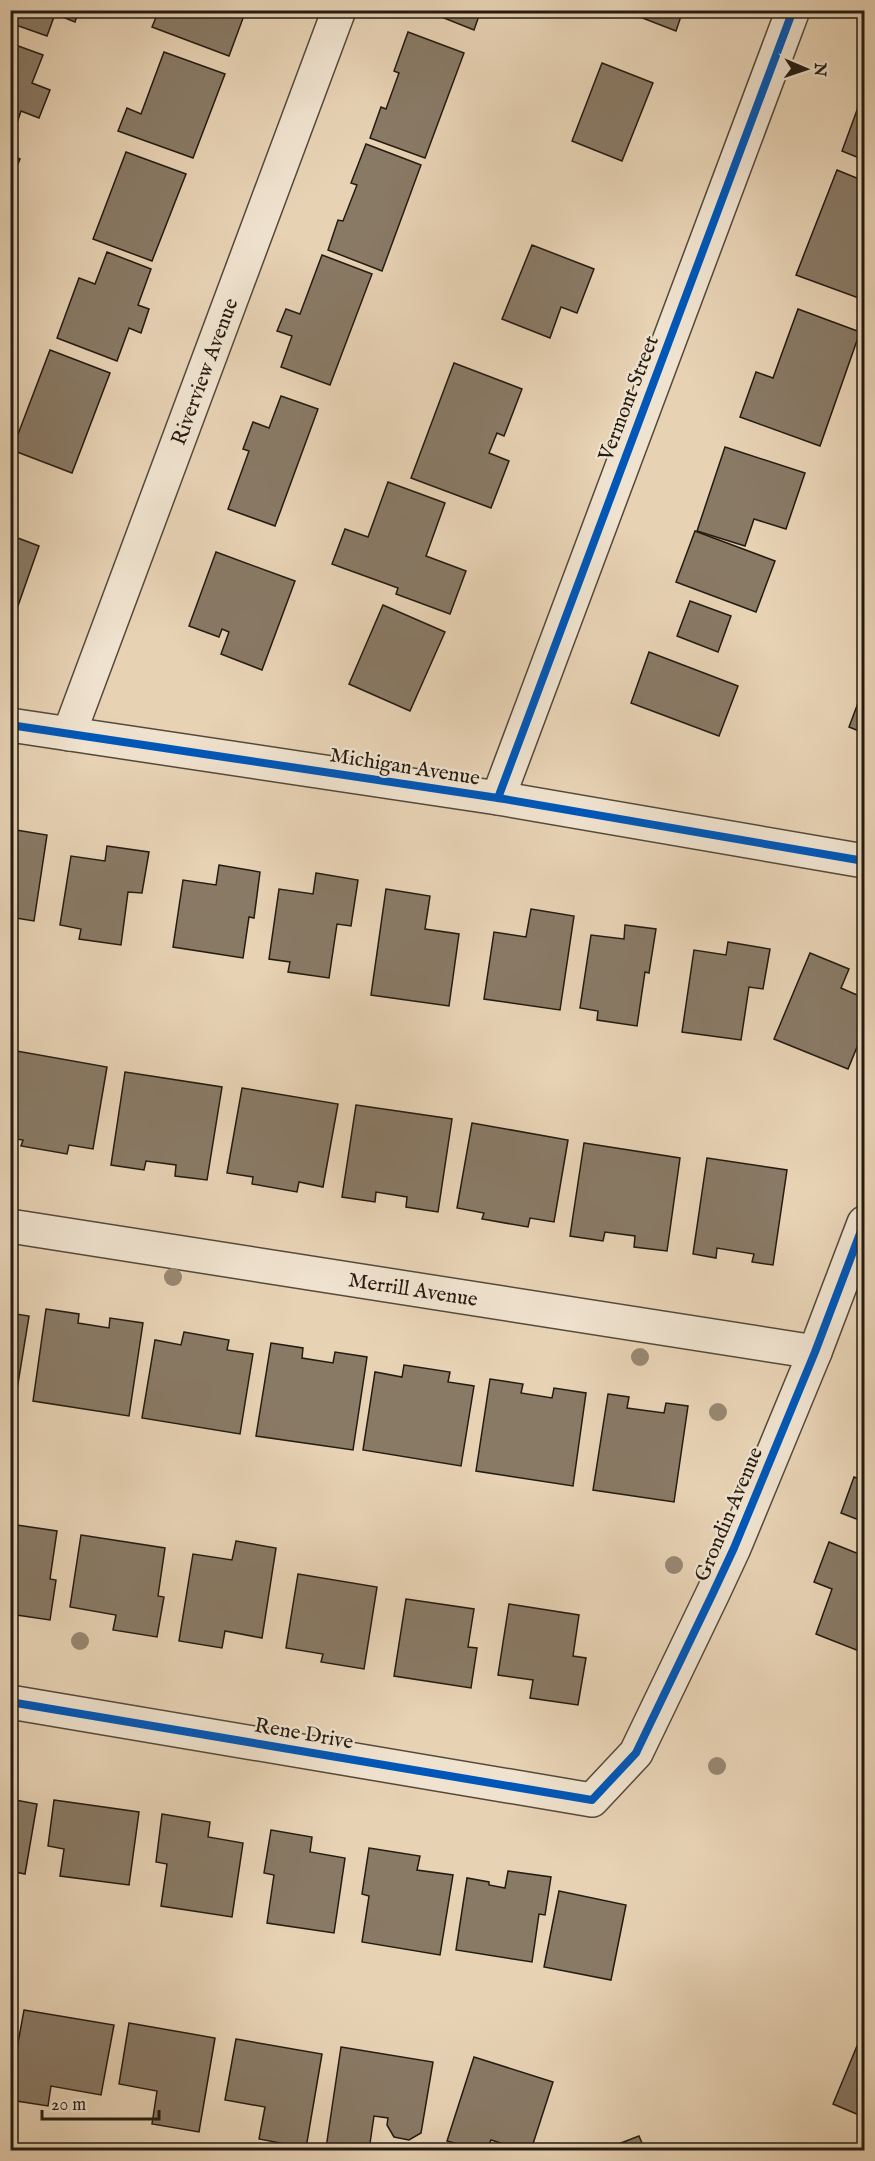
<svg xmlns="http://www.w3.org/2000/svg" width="875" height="2161" viewBox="0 0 875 2161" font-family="'IM FELL English',serif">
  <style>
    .building { fill: #897a66; stroke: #241b11; stroke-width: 1.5 }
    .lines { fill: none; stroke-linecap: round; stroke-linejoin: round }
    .minor-casing { stroke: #55493a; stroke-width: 36 }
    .minor { stroke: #efe2ce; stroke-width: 33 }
    .cycleway-casing { stroke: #efe2ce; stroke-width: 11 }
    .cycleway { stroke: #0057b8; stroke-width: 8 }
    .tree { fill: #978771 }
    .labels { text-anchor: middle; stroke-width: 4.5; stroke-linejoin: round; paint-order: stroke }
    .street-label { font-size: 21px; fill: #241b11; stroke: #efe2ce }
  </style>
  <rect width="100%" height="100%" fill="#e7d2b4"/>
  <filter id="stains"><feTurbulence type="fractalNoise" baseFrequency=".00333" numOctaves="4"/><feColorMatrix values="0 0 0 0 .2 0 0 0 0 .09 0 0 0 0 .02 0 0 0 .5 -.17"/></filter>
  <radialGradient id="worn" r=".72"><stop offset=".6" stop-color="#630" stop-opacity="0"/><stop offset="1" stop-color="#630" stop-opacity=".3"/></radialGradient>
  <!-- building -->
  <g class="building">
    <polygon points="10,10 79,10 75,22 55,14 47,36 10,23"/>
    <polygon points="159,10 246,10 229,56 152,27"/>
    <polygon points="424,10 481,10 474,30"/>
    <polygon points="622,10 683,10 676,31"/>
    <polygon points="408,32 464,53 425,158 370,138 381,107 386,109 399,73 394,71"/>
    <polygon points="10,43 43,55 32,83 50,90 39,118 21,111 13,135 10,134"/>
    <polygon points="164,52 225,74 193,158 118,131 127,108 141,114"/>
    <polygon points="602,63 653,83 622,161 572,141"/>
    <polygon points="864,91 864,160 842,151"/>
    <polygon points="366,144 421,165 382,271 328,250 338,220 343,221 357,185 351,183"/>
    <polygon points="126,152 186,174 152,261 93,239"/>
    <polygon points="10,155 20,159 10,183"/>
    <polygon points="837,170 864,181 864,243 860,255 864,257 864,300 796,275"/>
    <polygon points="532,245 594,269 577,313 561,307 550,338 502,319"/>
    <polygon points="107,252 151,269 138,305 149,309 141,333 129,328 117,361 57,338 79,278 95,284"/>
    <polygon points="322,255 372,274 330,385 281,367 292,336 277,331 286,309 300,314"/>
    <polygon points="798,309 860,332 820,446 740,417 756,372 773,378"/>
    <polygon points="50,350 110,373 72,473 12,450"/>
    <polygon points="454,363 522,389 504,436 497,433 489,453 509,461 491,508 411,478"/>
    <polygon points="281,396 318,409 275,526 228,509 249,451 243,449 253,422 269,428"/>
    <polygon points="725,447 805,473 786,529 754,519 745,546 697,531"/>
    <polygon points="388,482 445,503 426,556 466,571 450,614 396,594 398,588 332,564 345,529 368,537"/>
    <polygon points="695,531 775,561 756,612 676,582"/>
    <polygon points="10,535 39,546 13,620 10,619"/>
    <polygon points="216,552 295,581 262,670 221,654 229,632 222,629 219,637 189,626"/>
    <polygon points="690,601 731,616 718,652 677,636"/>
    <polygon points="383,605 445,632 410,711 349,684"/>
    <polygon points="649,652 738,686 719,736 631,703"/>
    <polygon points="864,687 864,733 849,727"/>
    <polygon points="10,829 47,835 34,921 10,917"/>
    <polygon points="107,846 149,852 142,893 128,892 121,945 79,939 81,929 60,925 71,856 105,861"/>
    <polygon points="219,865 260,872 254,918 249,917 243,958 173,947 183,880 216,885"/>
    <polygon points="316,873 358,880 351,926 337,924 329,978 288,972 290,962 269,959 279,889 313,894"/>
    <polygon points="386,889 430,896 425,929 459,934 449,1006 371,995"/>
    <polygon points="531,909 574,916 560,1010 484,999 494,932 526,937"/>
    <polygon points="625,925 656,929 649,973 645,972 637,1026 597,1020 598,1011 580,1008 591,935 624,939"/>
    <polygon points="728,942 770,949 763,989 749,987 741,1040 682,1032 694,950 726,955"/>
    <polygon points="810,953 849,969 841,988 864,998 864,1030 848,1069 774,1039"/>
    <polygon points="11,1050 107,1067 93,1149 69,1145 67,1154 21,1146 23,1140 10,1138"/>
    <polygon points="125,1072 222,1087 207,1180 175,1176 176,1165 146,1161 144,1170 111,1165"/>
    <polygon points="242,1088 338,1104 323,1187 299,1182 297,1192 252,1184 253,1177 227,1173"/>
    <polygon points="356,1105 452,1119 438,1212 406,1207 407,1197 376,1192 375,1202 342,1197"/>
    <polygon points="472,1123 568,1140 554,1222 530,1218 528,1227 482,1219 484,1213 457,1208"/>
    <polygon points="584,1143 680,1158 667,1251 634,1247 635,1236 605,1232 603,1241 570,1236"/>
    <polygon points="707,1158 787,1170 773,1265 752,1262 754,1254 717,1248 716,1258 693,1254"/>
    <polygon points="46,1309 79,1314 78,1323 109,1328 110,1318 143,1323 129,1416 33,1401"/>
    <polygon points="10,1313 29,1316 16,1396 10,1395"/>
    <polygon points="184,1332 229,1340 227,1350 253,1354 240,1434 142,1418 155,1340 181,1345"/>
    <polygon points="271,1343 303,1348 302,1358 333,1363 335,1352 367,1357 353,1450 256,1436"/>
    <polygon points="404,1365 450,1372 448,1382 474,1386 461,1466 363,1450 375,1372 402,1377"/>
    <polygon points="490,1379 523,1384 521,1393 552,1398 554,1388 586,1393 573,1486 476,1471"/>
    <polygon points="608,1394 629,1397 627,1408 664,1413 666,1403 688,1406 674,1502 593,1490"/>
    <polygon points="854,1477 864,1481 864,1522 841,1513"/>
    <polygon points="10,1524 57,1531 50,1579 56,1580 50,1620 10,1614"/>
    <polygon points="81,1535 165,1548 158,1596 164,1597 157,1637 113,1630 116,1615 70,1607"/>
    <polygon points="236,1541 276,1548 262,1638 225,1631 222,1648 179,1641 193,1554 232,1560"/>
    <polygon points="829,1542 864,1556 864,1653 816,1634 832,1589 814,1582"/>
    <polygon points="298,1574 377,1587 364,1669 321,1662 323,1654 286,1648"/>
    <polygon points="406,1599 474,1609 468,1647 477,1648 471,1688 394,1676"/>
    <polygon points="509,1604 579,1615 573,1656 586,1658 578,1705 530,1698 533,1680 498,1675"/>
    <polygon points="10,1799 37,1804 25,1874 10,1871"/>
    <polygon points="54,1800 139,1812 129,1885 60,1876 64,1849 48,1846"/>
    <polygon points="162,1814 210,1822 208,1837 243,1843 232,1917 161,1906 167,1864 156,1862"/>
    <polygon points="271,1830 312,1837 310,1852 345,1858 334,1933 267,1923 274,1875 264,1873"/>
    <polygon points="369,1848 420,1856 417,1870 453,1875 440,1955 362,1942 369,1896 362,1894"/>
    <polygon points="508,1871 551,1877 545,1915 539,1914 532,1962 456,1950 467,1878 489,1882 489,1885 505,1888"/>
    <polygon points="559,1891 626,1905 611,1980 544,1967"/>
    <polygon points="24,2010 114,2025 101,2095 51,2086 48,2106 10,2100 10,2087"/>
    <polygon points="129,2023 215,2038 199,2132 152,2124 157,2091 119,2084"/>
    <polygon points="236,2039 322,2054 306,2148 259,2139 265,2107 225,2100"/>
    <polygon points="857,2046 864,2049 864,2117 833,2104"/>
    <polygon points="341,2047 433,2062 421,2133 409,2140 394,2137 387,2125 388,2118 374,2116 369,2150 341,2150 326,2148"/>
    <polygon points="474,2057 553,2082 531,2150 523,2150 491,2140 487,2150 478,2150 447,2141"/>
    <polygon points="639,2136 645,2150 603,2150"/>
  </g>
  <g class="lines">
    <!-- minor casing -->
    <g class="minor-casing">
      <g id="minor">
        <polyline points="10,725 498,798 864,861"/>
        <path id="s1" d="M69 734 339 10"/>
        <polyline points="498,798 793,10"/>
        <path id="s2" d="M10 1226 815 1352"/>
        <polyline points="10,1702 592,1800 636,1753 713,1593 734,1548 815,1352 864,1223"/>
      </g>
    </g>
    <!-- minor -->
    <use href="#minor" class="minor"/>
    <!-- cycleway casing -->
    <g class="cycleway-casing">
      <g id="cycleway">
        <polyline points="10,725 498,798 864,861"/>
        <polyline points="498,798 793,10"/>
        <polyline points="10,1702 592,1800 636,1753 713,1593 734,1548 815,1352 864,1223"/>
      </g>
    </g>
    <!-- cycleway -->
    <use href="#cycleway" class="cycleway"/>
  </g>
  <!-- trees -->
  <g class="tree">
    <circle cx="173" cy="1277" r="9"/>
    <circle cx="640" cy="1357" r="9"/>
    <circle cx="718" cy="1412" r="9"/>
    <circle cx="674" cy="1565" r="9"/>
    <circle cx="80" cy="1641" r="9"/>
    <circle cx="717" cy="1766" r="9"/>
  </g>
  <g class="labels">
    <!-- street labels -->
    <g class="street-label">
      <text dy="7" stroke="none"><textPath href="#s1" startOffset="387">Riverview Avenue</textPath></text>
      <text transform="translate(628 398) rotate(-69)" y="7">Vermont Street</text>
      <text transform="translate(405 766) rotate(9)" y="7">Michigan Avenue</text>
      <text dy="7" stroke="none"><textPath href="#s2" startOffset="408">Merrill Avenue</textPath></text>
      <text transform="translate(728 1514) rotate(-67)" y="7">Grondin Avenue</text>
      <text transform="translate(304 1733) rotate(10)" y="7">Rene Drive</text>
    </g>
  </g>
  <!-- margin -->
  <rect width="875" height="2161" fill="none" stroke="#e7d2b4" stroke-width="36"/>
  <rect x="12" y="12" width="851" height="2137" fill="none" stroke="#241b11" stroke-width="3"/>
  <rect x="18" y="18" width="839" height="2125" fill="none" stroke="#241b11" stroke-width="1.5"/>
  <!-- north arrow -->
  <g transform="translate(806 69) rotate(92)" stroke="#efe2ce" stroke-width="4.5" paint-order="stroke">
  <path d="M0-4.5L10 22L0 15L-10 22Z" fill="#241b11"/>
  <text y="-9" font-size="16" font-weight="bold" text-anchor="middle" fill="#241b11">N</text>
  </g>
  <!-- scale -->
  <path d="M42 2110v9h117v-9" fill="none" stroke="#241b11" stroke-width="3"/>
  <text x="51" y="2110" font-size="18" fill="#241b11" stroke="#efe2ce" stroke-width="4.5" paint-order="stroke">20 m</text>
  <rect width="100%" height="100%" filter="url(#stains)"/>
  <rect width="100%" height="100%" fill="url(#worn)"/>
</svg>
